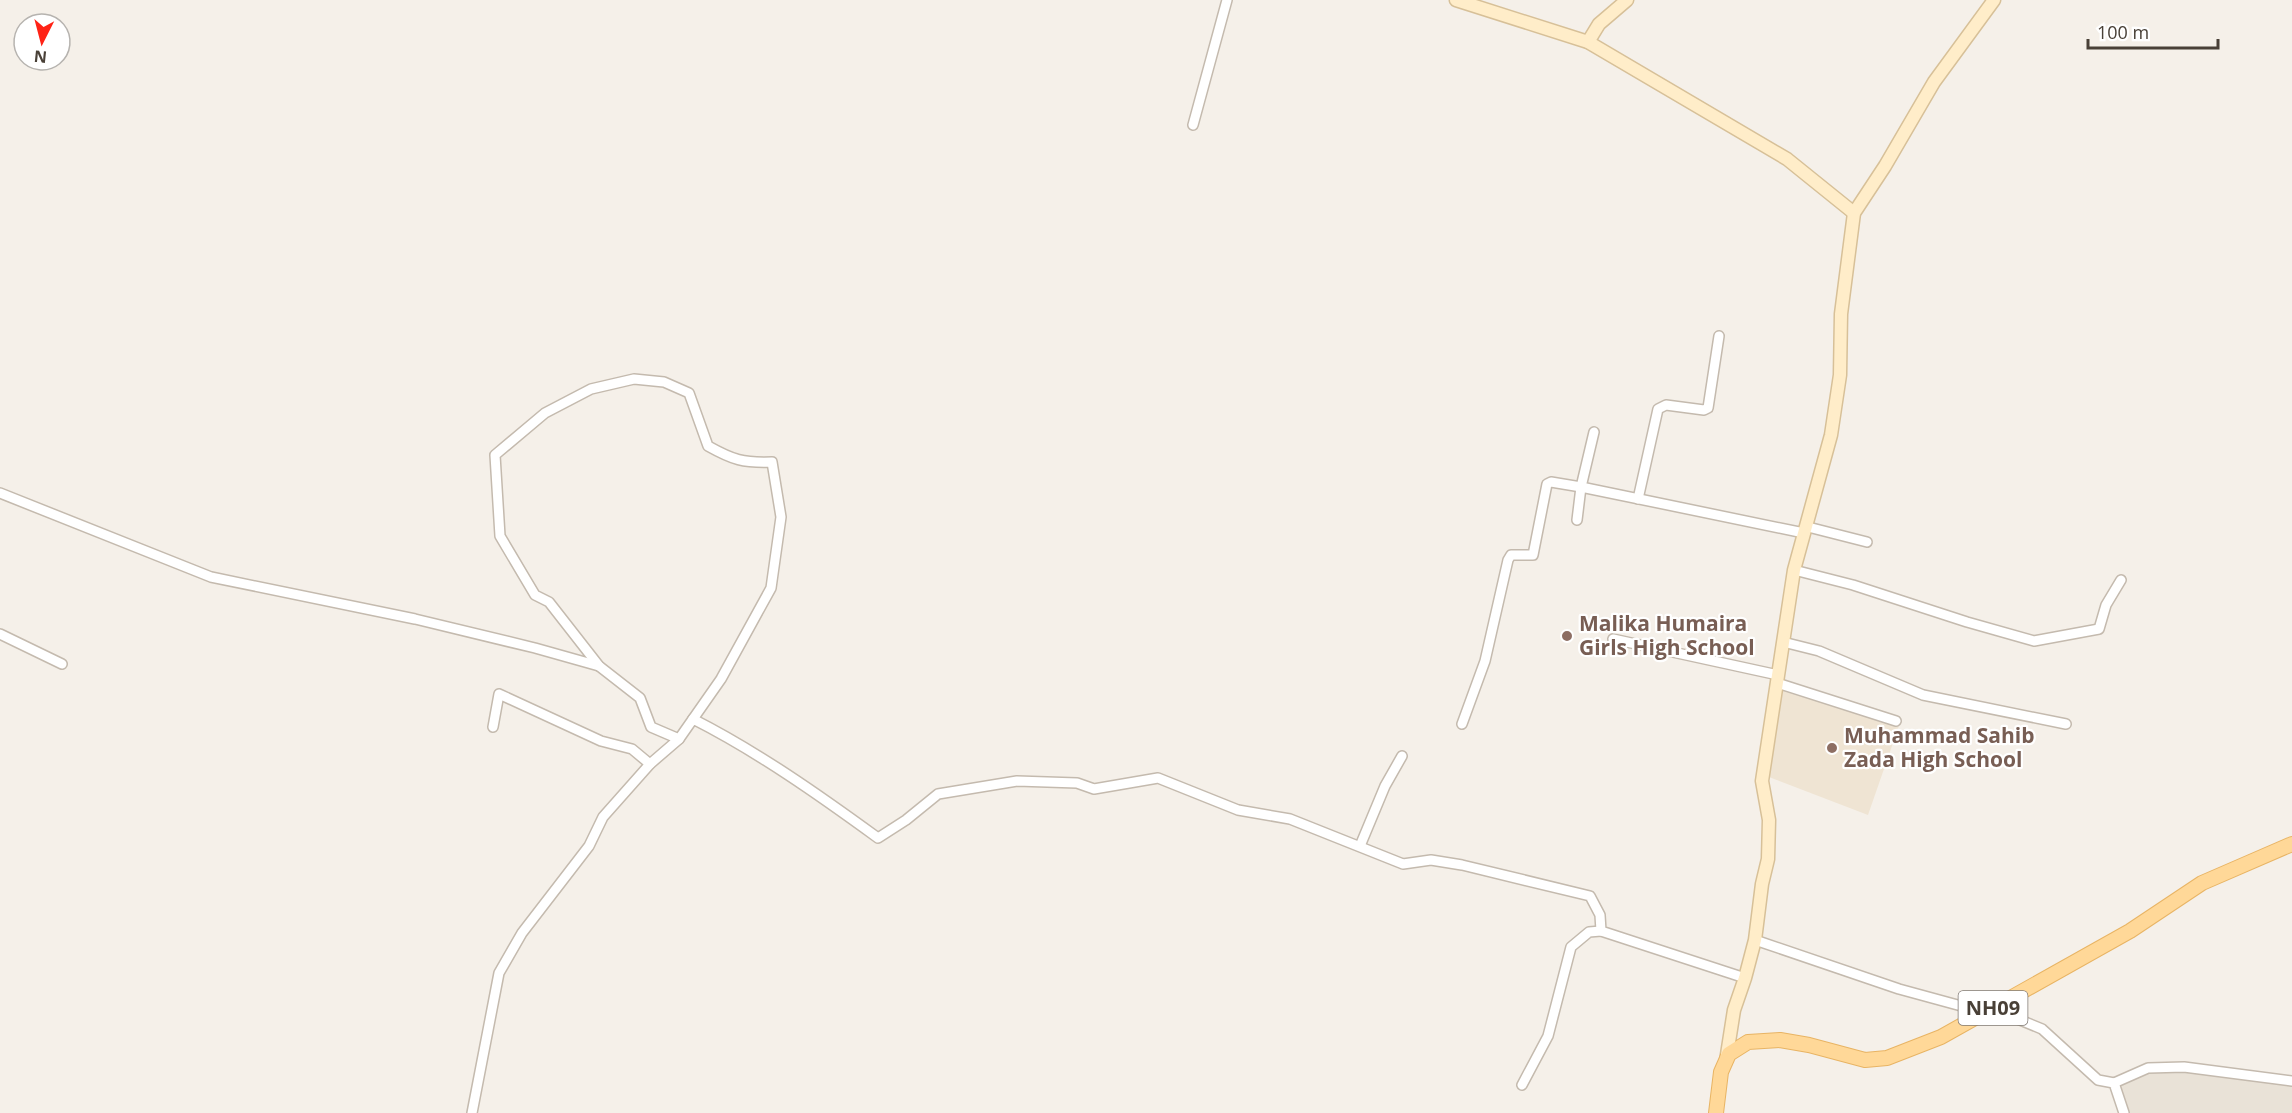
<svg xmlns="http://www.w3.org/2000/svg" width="2292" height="1113" viewBox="0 0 2292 1113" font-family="'Open Sans',sans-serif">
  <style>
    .residential { fill: #e9e2d7 }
    .education { fill: #efe4d3 }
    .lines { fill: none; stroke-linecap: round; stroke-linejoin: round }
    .street-casing { stroke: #c4baae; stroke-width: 12 }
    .secondary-casing { stroke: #d7c098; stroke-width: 15 }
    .primary-casing { stroke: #e8b464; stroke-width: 16 }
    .street { stroke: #fff; stroke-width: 9 }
    .secondary { stroke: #ffedc9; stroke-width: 12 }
    .primary { stroke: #ffd898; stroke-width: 14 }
    .education-dot { fill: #8d6e63; stroke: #fff; stroke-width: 2 }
    .labels { text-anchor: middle; stroke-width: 4.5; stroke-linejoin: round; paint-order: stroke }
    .shield { fill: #fff; stroke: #807973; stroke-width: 1.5 }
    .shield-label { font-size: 20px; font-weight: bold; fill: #494037 }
    .education-label { font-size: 21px; font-weight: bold; fill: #785e54; stroke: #fff; text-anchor: start }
  </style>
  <rect width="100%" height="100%" fill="#f5f0e9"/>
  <!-- residential -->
  <polygon class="residential" points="2146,1069 2203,1071 2292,1083 2292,1113 2124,1113 2121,1079"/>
  <!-- education -->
  <polygon class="education" points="1783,689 1901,720 1868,815 1769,777"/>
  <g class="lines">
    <!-- street casing -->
    <g class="street-casing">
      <g id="street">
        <polyline points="1193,125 1227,0"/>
        <polyline points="0,493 211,577 415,619 535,648 599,666"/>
        <polyline points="1638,499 1658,409 1666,405 1704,410 1708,408 1719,336"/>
        <polyline points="1577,520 1581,487 1594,432"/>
        <polyline points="1808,527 1867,542"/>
        <polyline points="1794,570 1853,585 1967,622 2034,641 2099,629 2106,605 2121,580"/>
        <polyline points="0,634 62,664"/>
        <polyline points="1613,639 1778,675"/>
        <polyline points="1783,642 1819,651 1923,695 2066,724"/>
        <polyline points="1777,683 1896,721"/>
        <polyline points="1462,724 1485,661 1508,560 1511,555 1533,555 1547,484 1551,482 1581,487 1804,533"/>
        <polyline points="493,727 499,694 601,741 632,749 650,764"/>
        <path d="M679 739 651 727 640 698 599 666 549 602 535 595 500 536 495 455 545 413 591 389 634 379 664 382 689 393 708 446C733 460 743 463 772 462L781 517 771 588 721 679 693 719"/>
        <polyline points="1360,846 1385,786 1402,756"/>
        <polyline points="1755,940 1899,989 1965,1007 1975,1017"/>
        <polyline points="1991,1008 2042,1029 2098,1080 2114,1083 2124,1113"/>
        <polyline points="2114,1083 2148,1068 2184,1067 2292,1081"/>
        <polyline points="1522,1085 1548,1036 1571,947 1589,932 1601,931"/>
        <path d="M472 1113 499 973 522 933 589 846 603 817 650 764 679 739 693 719C758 752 819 795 878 838L906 820 938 794 1017 781 1077 783 1094 789 1158 778 1238 810 1290 819 1403 864 1431 860 1462 865 1590 896 1600 915 1601 931 1745 978"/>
      </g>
    </g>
    <!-- secondary casing -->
    <g class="secondary-casing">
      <g id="secondary">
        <polyline points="1456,0 1588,42 1787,159 1854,213"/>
        <polyline points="1588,42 1599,24 1627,0"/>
        <polyline points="1726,1061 1734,1010 1745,978 1755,940 1762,884 1768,859 1769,820 1762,781 1794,570 1831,435 1840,375 1841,314 1854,213 1885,166 1934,82 1994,0"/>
      </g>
    </g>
    <!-- primary casing -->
    <g class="primary-casing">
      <polyline id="primary" points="1716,1113 1721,1072 1729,1054 1748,1042 1780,1040 1809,1045 1865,1060 1887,1058 1941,1037 2130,931 2202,883 2292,844"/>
    </g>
    <!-- street -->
    <use href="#street" class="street"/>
    <!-- secondary -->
    <use href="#secondary" class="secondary"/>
    <!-- primary -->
    <use href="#primary" class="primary"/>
  </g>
  <!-- markers -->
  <g class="education-dot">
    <circle cx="1567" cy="636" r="6"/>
    <circle cx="1832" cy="748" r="6"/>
  </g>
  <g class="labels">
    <!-- shield labels -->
    <rect class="shield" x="1958.5" y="991" width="69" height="34" rx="4.5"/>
    <g class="shield-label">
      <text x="1993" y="1015">NH09</text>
    </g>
    <!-- education labels -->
    <g class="education-label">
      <text x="1579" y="631">Malika Humaira<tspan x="1579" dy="24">Girls High School</tspan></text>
      <text x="1844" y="743">Muhammad Sahib<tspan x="1844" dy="24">Zada High School</tspan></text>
    </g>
  </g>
  <!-- north arrow -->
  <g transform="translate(42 42) rotate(186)"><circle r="28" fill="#ffffff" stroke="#b6b3af" stroke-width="1.5"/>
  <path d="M0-4.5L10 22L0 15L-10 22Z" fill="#ff2316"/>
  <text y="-9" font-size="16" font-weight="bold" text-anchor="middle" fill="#494037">N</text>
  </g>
  <!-- scale -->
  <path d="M2088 39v9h130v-9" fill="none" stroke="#494037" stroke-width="3"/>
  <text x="2097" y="39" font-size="18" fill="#494037" stroke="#ffffff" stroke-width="4.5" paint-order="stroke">100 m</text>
</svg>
